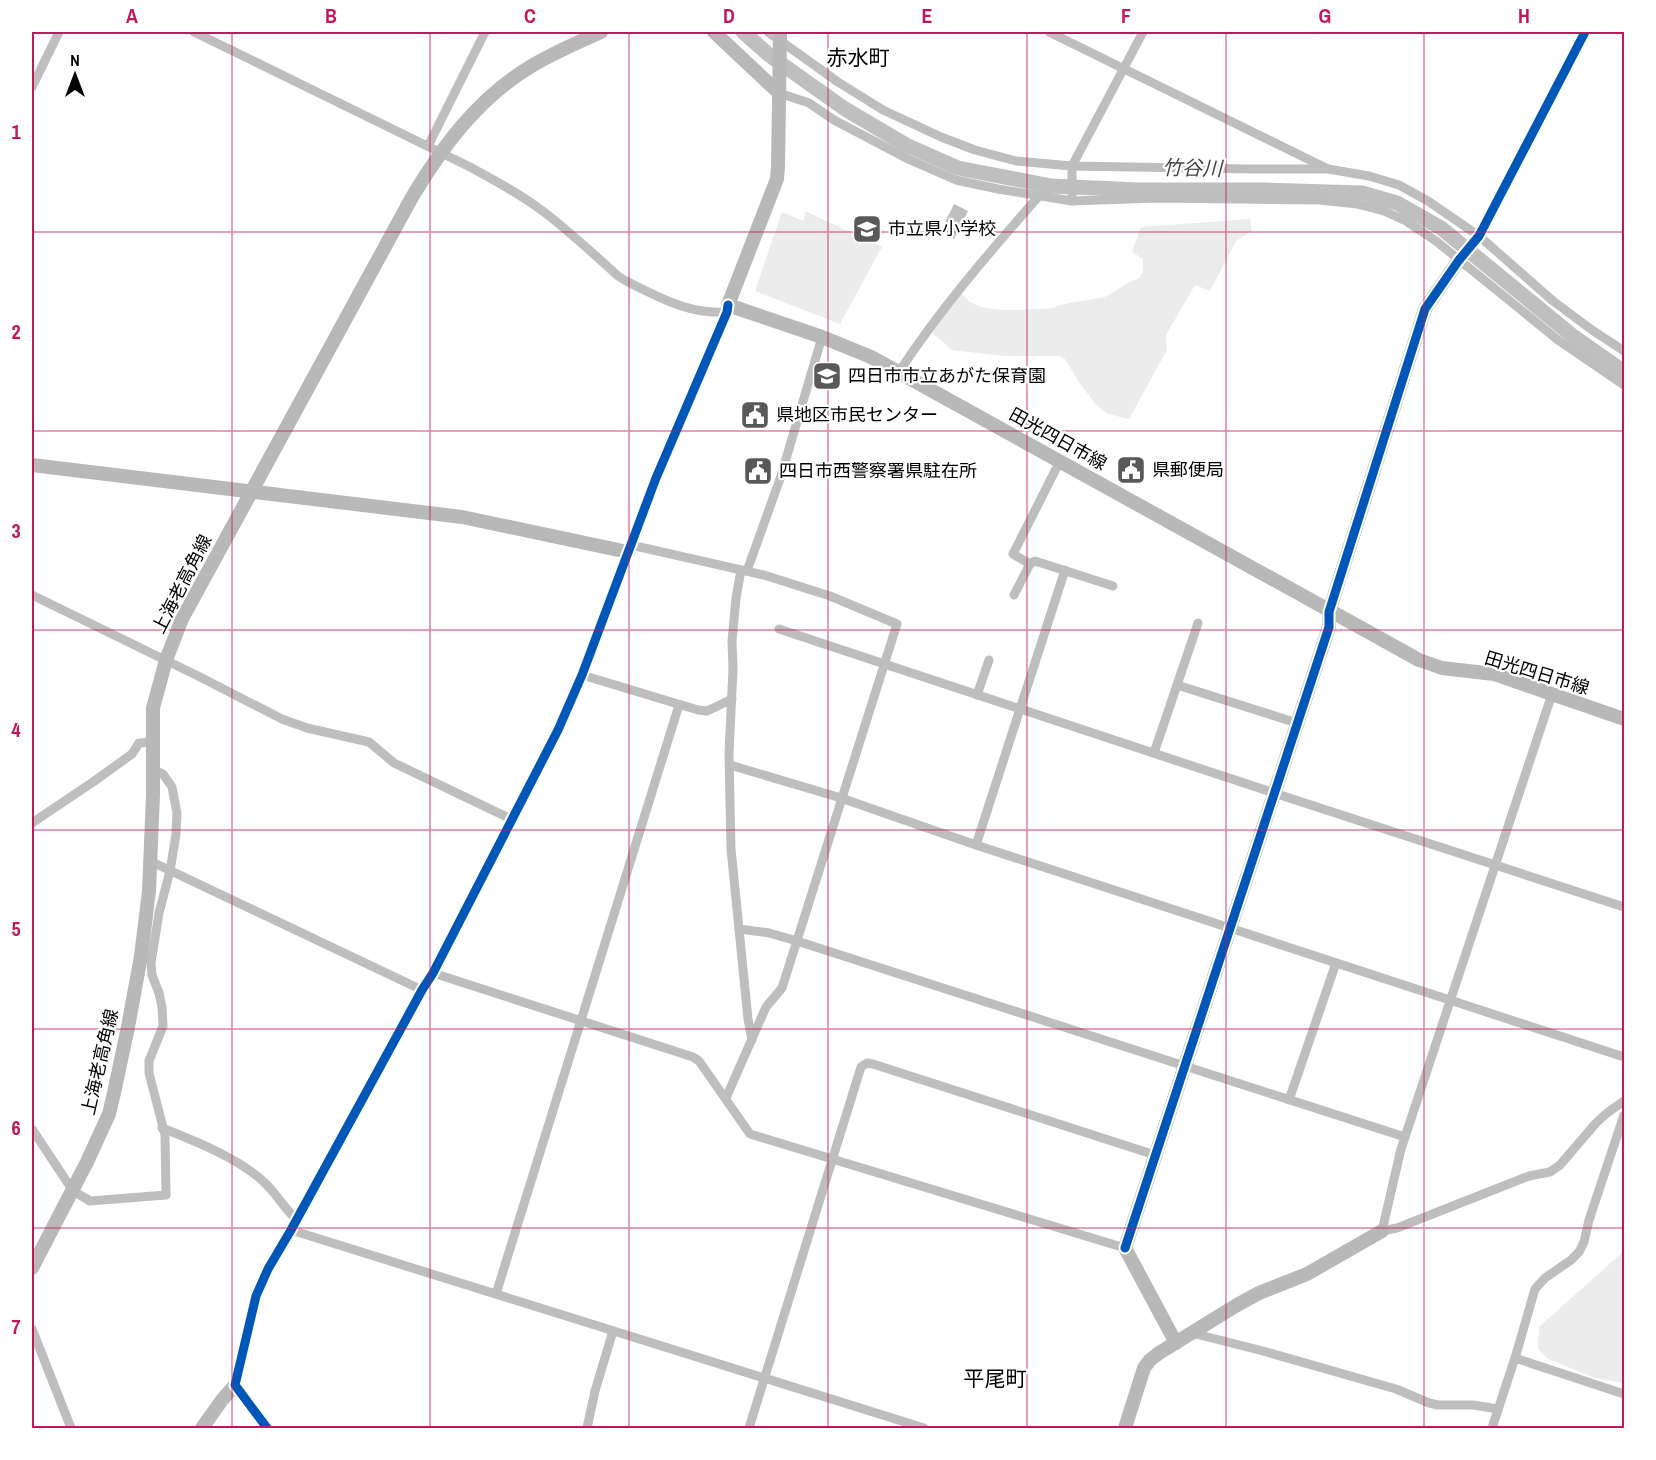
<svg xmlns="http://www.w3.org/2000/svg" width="1656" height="1460" viewBox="0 0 1656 1460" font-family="'Archivo Narrow','Noto Sans JP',sans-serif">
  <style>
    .green { fill: #ececec }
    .water { fill: #bfbfbf }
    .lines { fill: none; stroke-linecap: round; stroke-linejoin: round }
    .river { stroke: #bfbfbf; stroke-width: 15 }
    .street { stroke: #bebebe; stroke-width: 9 }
    .secondary { stroke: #b8b8b8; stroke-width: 14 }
    .cycleway-casing { stroke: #fff; stroke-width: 13 }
    .cycleway { stroke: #0057b8; stroke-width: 9 }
    .grid { fill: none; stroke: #c2185b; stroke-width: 1.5; stroke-opacity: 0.55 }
    .labels { text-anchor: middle; stroke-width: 4.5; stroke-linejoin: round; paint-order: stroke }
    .poi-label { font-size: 18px; fill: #000; stroke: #fff; text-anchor: start }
    .street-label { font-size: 18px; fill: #000; stroke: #fff }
    .water-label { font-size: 20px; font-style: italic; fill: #444; stroke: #fff }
    .quarter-label { font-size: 21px; fill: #000; stroke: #fff }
    .neatline { fill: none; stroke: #c2185b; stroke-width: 2 }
    .grid-label { font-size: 20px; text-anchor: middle; font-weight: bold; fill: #c2185b }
  </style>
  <rect width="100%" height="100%" fill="#fff"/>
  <!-- green -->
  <g class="green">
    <polygon points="805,211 882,247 840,324 755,291 782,212 804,221"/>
    <path d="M1250 219 1252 231 1236 241 1210 291 1195 285 1166 335 1167 350 1129 419 1108 414 1096 405 1079 382 1065 359 1059 356H1005L952 350 929 330 962 294C965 297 968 301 972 303 992 314 1030 309 1053 308L1059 305 1105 297 1128 283 1139 278 1143 273V259L1132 252 1141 227Z"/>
    <polygon points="1624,1251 1624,1383 1595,1378 1548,1359 1538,1349 1539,1327"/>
  </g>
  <!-- water -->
  <polygon class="water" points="954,204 968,211 954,239 940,232"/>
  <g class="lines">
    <!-- river -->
    <polyline class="river" points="743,32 769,55 845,109 906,145 958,168 1051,186 1138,190 1263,190 1362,193 1397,203 1441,228 1574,337 1624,372"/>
    <!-- street -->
    <g class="street">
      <path d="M194 32 468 166C494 180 520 194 544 212 570 232 594 254 618 276L626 281C658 297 690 315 727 312"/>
      <polyline points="768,32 838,82 883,110 941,137 975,150 1016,161 1072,166 1250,169 1328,169 1369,176 1399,185 1428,201 1479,236 1553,301 1592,330 1624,351"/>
      <polyline points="1049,32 1326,168"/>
      <polyline points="32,87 59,32"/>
      <polyline points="779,93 809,103 834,120 908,159 956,180 998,189 1072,201 1157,198 1319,200 1357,204 1384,211 1406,221 1436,241 1558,340 1624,385"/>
      <polyline points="428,146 485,32"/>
      <polyline points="1072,201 1072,166 1143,32"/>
      <polyline points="1459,260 1479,236 1585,32"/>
      <path d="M899 372C940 309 989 253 1038 197"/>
      <polyline points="631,545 764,575 830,596 897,624 782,988 766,1007 726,1098"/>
      <polyline points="1030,564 1035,561 1113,586"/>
      <polyline points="741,570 736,598 732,641 733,669 729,753 731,849 748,1019 752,1040"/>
      <polyline points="747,571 781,476 822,337"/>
      <polyline points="32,595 198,676 282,719 307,728 369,742 394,763 513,820"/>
      <polyline points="1014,595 1030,564 1013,554 1060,461"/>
      <polyline points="779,629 1274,793 1624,907"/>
      <polyline points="582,675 698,710 707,711 732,699"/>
      <polyline points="1177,685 1198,623"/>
      <polyline points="977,695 989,660"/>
      <polyline points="1154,753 1177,685 1297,723"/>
      <polyline points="730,765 841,798 976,845 1624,1057"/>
      <polyline points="32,823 93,782 132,754 139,743 152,742"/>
      <polyline points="976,845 1065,570"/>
      <polyline points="150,861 422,990"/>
      <polyline points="739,929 769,933 797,941 1405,1137"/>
      <polyline points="433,973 693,1057 699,1061 750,1134 1125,1248"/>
      <polyline points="1289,1100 1336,963"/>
      <path d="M162 1128C195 1141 241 1159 266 1184 277 1195 285 1209 296 1219"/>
      <polyline points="32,1129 73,1191 90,1201 166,1195 165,1135 149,1073 149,1061 163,1026 162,1007 159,993 152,975 151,963 159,913 170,871 176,834 177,813 172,787 163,774 152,769"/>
      <polyline points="291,1230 924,1428"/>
      <polyline points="1382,1231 1401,1149 1552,694"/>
      <polyline points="1382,1231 1397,1228 1529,1176 1550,1172 1560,1165 1596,1123 1607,1113 1624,1101"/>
      <polyline points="496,1294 679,705"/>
      <polyline points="32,1329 71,1428"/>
      <polyline points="1192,1333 1263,1351 1396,1389 1429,1403 1438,1405 1473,1405 1498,1409"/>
      <polyline points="1515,1358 1624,1394"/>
      <polyline points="267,1428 235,1385 256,1296 268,1269 291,1230 422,990 433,973 558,730 582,675 656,478 727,312 728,305"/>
      <polyline points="587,1428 595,1391 613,1331"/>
      <polyline points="749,1428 861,1067 867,1063 873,1064 1155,1155"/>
      <polyline points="1492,1428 1515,1358 1535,1289 1545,1278 1571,1260 1579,1252 1584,1242 1589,1220 1624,1115"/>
    </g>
    <!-- secondary -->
    <g class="secondary">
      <polyline points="714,32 779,93"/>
      <polyline points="780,32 778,167 777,179 728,305 822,337 871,357 1419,660 1442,668 1494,674 1624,719"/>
      <polyline points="32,465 462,517 628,552"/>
      <path d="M32 1268 87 1162 109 1114 114 1093 128 1027 141 956 149 891 153 795V708L166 660 182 619 411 199C442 147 478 98 530 67 553 53 577 43 601 32"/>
      <polyline points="1176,1343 1125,1248 1329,627 1329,612 1425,309 1459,260"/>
      <polyline points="202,1428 222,1400 235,1385"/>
      <polyline points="1125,1428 1144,1368 1150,1360 1159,1353 1237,1305 1259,1293 1307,1274 1382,1231"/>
    </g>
    <!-- cycleway casing -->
    <g class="cycleway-casing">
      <g id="cycleway">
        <polyline points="1125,1248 1329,627 1329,612 1425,309 1459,260 1479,236 1585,32"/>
        <polyline points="267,1428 235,1385 256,1296 268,1269 291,1230 422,990 433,973 558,730 582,675 656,478 727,312 728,305"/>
      </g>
    </g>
    <!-- cycleway -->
    <use href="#cycleway" class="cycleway"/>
  </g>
  <!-- grid -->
  <path class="grid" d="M232 32V1428M430 32V1428M629 32V1428M828 32V1428M1027 32V1428M1226 32V1428M1424 32V1428M32 232H1624M32 431H1624M32 630H1624M32 830H1624M32 1029H1624M32 1228H1624"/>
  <!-- icons -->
  <defs>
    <g id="school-square" transform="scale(1.5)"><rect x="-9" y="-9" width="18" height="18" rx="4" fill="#595959" stroke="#fff"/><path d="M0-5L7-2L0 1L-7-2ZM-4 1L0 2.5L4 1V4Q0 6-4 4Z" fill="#fff"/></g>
    <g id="civic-square" transform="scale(1.5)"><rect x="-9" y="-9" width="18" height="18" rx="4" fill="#595959" stroke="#fff"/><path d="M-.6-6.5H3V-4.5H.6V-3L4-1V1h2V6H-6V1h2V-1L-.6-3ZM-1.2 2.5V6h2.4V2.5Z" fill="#fff"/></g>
  </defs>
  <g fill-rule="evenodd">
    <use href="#school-square" x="867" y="229"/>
    <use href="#school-square" x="827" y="376"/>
    <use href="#civic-square" x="755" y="415"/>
    <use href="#civic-square" x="1131" y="470"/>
    <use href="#civic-square" x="758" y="471"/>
  </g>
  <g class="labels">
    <!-- poi labels -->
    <g class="poi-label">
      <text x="888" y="235">市立県小学校</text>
      <text x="848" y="382">四日市市立あがた保育園</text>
      <text x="776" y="421">県地区市民センター</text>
      <text x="1152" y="476">県郵便局</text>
      <text x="779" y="477">四日市西警察署県駐在所</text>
    </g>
    <!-- street labels -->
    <g class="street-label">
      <text transform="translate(1058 439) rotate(29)" y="6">田光四日市線</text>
      <text transform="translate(182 584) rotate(-63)" y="6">上海老高角線</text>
      <text transform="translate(1537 673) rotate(17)" y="6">田光四日市線</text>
      <text transform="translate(100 1062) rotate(-77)" y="6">上海老高角線</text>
    </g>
    <!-- water labels -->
    <g class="water-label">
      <text transform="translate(1192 168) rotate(1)" y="7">竹谷川</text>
    </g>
    <!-- quarter labels -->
    <g class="quarter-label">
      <text x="858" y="65">赤水町</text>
      <text x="995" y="1386">平尾町</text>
    </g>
  </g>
  <!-- border -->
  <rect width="1656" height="1460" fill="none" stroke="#ffffff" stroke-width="66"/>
  <!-- north arrow -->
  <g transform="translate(75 75)" stroke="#ffffff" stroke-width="4.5" paint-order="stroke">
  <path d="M0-4.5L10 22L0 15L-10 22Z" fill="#000000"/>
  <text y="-9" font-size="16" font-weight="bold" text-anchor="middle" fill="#000000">N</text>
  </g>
  <rect x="33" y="33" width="1590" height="1394" class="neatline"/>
  <g class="grid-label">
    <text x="132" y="23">A</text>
    <text x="331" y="23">B</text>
    <text x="530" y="23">C</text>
    <text x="729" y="23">D</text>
    <text x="927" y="23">E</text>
    <text x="1126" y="23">F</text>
    <text x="1325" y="23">G</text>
    <text x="1524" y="23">H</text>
    <text x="16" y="139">1</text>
    <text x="16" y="339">2</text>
    <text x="16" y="538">3</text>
    <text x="16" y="737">4</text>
    <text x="16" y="936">5</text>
    <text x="16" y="1135">6</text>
    <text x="16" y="1334">7</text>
  </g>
</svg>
